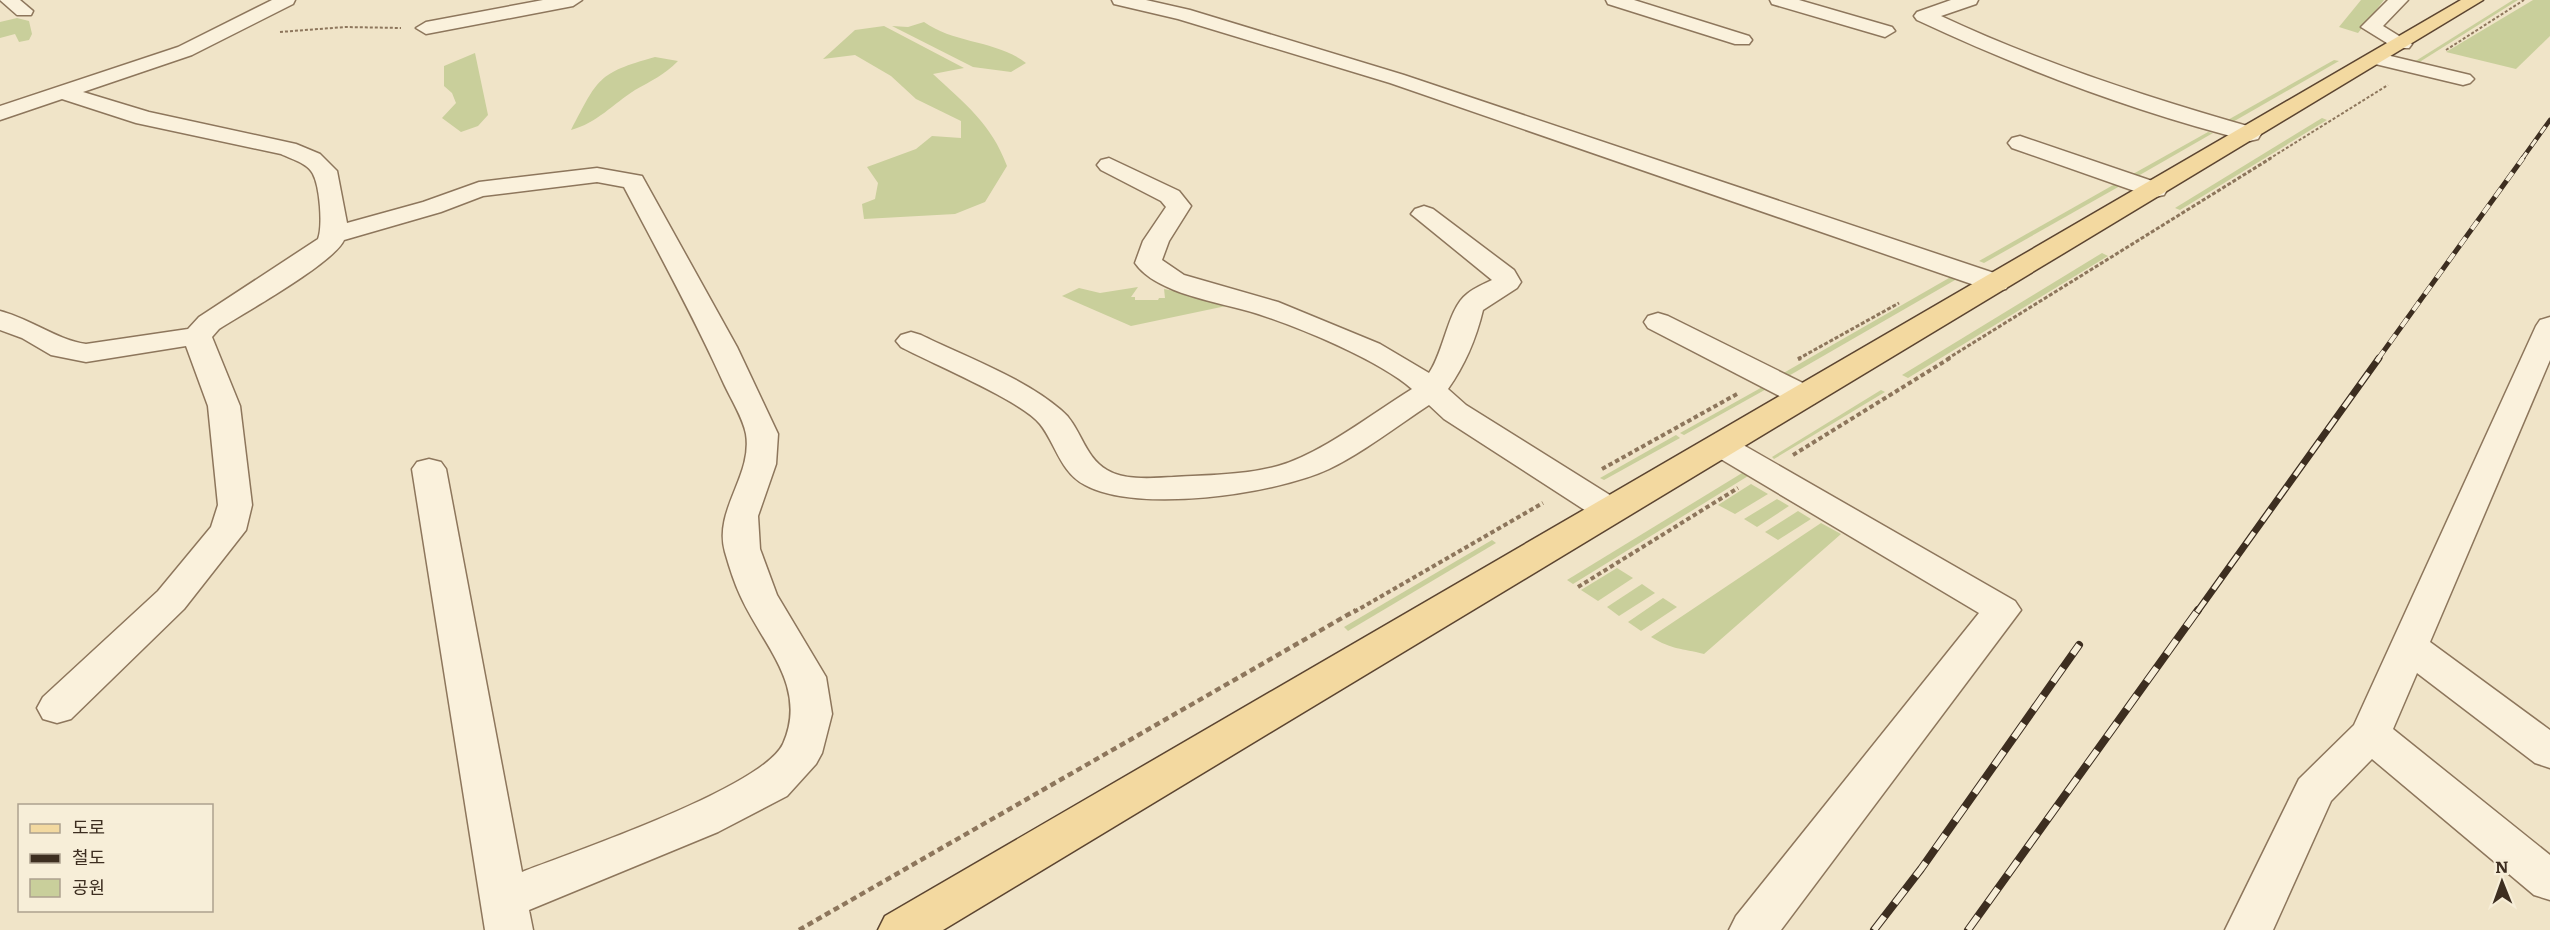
<svg xmlns="http://www.w3.org/2000/svg" width="2550" height="930" viewBox="0 0 2550 930" font-family="Literata,'Noto Sans KR',serif">
  <style>
    .green { fill: #c9cf9b }
    .lines { fill: none; stroke-linecap: round; stroke-linejoin: round }
    .minor-casing { stroke: #8d765c; stroke-width: 3 }
    .major-casing { stroke: #5b4430; stroke-width: 3 }
    .path-far3 { stroke: #8d765c; stroke-width: 2; stroke-dasharray: 3 2; stroke-linecap: butt }
    .path-far2 { stroke: #8d765c; stroke-width: 3; stroke-dasharray: 4 2; stroke-linecap: butt }
    .path-far1 { stroke: #8d765c; stroke-width: 4; stroke-dasharray: 4.5 3; stroke-linecap: butt }
    .path { stroke: #8d765c; stroke-width: 4.5; stroke-dasharray: 6 4; stroke-linecap: butt }
    .minor { fill: #faf1dc; fill-rule: evenodd }
    .major { fill: #f3d9a0; fill-rule: evenodd }
    .rail-far3-casing { stroke: #3d2e20; stroke-width: 4.5 }
    .rail-far2-casing { stroke: #3d2e20; stroke-width: 5 }
    .rail-far1-casing { stroke: #3d2e20; stroke-width: 7 }
    .rail-casing { stroke: #3d2e20; stroke-width: 8 }
    .rail-far3 { stroke: #f7eed8; stroke-width: 3; stroke-dasharray: 8; stroke-linecap: butt }
    .rail-far2 { stroke: #f7eed8; stroke-width: 4; stroke-dasharray: 10; stroke-linecap: butt }
    .rail-far1 { stroke: #f7eed8; stroke-width: 4.5; stroke-dasharray: 14; stroke-linecap: butt }
    .rail { stroke: #f7eed8; stroke-width: 6; stroke-dasharray: 17; stroke-linecap: butt }
  </style>
  <rect width="100%" height="100%" fill="#f0e4c8"/>
  <!-- green -->
  <g class="green">
    <polygon points="2361,0 2384,0 2358,33 2339,27"/>
    <polygon points="2513,0 2518,0 2418,63 2414,62"/>
    <polygon points="2533,0 2550,0 2550,36 2516,69 2446,52"/>
    <polygon points="17,18 29,21 32,34 29,40 19,42 15,34 0,38 0,22"/>
    <path d="M924 22C955 44 996 40 1026 63L1011 72 973 67 892 26 908 27Z"/>
    <path d="M884 26 964 68 933 74C965 104 991 123 1007 166L985 202 955 214 864 219 862 204 875 199 878 183 867 167 916 149 932 136 961 138V121L916 99 891 76 855 55 823 59 855 30Z"/>
    <polygon points="475,53 488,115 478,126 461,132 442,118 456,103 452,93 444,86 444,66"/>
    <path d="M655 57 678 61C664 75 651 81 635 90 613 104 597 123 571 130 598 79 597 73 655 57Z"/>
    <polygon points="2334,60 2339,61 2231,123 2226,121"/>
    <polygon points="2322,118 2327,120 2180,210 2175,208"/>
    <polygon points="2208,132 2213,133 2138,176 2133,174"/>
    <polygon points="2115,184 2120,186 1984,263 1979,261"/>
    <polygon points="2102,253 2108,256 1908,378 1902,375"/>
    <polygon points="1956,274 1962,276 1785,378 1780,375"/>
    <polygon points="1138,287 1131,297 1135,297 1135,300 1158,300 1159,298 1165,298 1164,289 1206,297 1226,306 1131,326 1062,296 1079,288 1100,293"/>
    <polygon points="1766,385 1770,387 1684,435 1680,433"/>
    <polygon points="1881,390 1885,392 1774,459 1772,457"/>
    <polygon points="1676,435 1680,438 1604,480 1600,478"/>
    <polygon points="1747,470 1753,473 1573,584 1567,580"/>
    <polygon points="1751,484 1768,494 1735,514 1718,505"/>
    <polygon points="1777,499 1789,506 1757,527 1744,519"/>
    <polygon points="1798,511 1811,519 1778,540 1765,532"/>
    <path d="M1821 523 1841 534 1704 654C1681 648 1673 650 1651 637Z"/>
    <polygon points="1492,540 1496,543 1348,631 1344,627"/>
    <polygon points="1617,568 1633,578 1598,601 1581,590"/>
    <polygon points="1642,584 1655,593 1619,616 1607,607"/>
    <polygon points="1663,598 1677,607 1641,631 1628,622"/>
  </g>
  <g class="lines">
    <!-- minor casing -->
    <g class="minor-casing">
      <g id="minor">
        <polygon points="0,0 20,0 33,11 31,15 17,15"/>
        <path d="M272 0H295L293 4 192 55 83 92 149 112 296 144 320 154 337 171 347 223 423 202 479 182 597 168 642 176 737 347 778 434 776 464 758 516 760 549 777 595 826 677 832 714 822 753 816 764 787 796 718 832 529 910 533 930H485L412 469 417 462 429 459 441 462 446 469 522 872C573 852 762 788 783 744 809 686 762 645 740 595 734 582 729 566 725 552 713 510 753 476 746 434 743 418 731 399 724 384 694 317 658 252 624 187L597 182 483 196 441 212 344 240C334 263 244 313 219 329L212 337 240 406 252 505 246 530 184 609 71 719 57 723 43 719 37 708 43 697 158 591 211 527 218 505 208 406 186 346 86 362 51 355 22 338 0 330V311C31 319 57 340 86 344L188 329 199 317 318 239C323 226 320 187 313 174 308 163 291 159 281 154L136 123 62 99 0 120V106L178 47Z"/>
        <polygon points="543,0 582,0 573,6 426,34 416,28 426,22"/>
        <polygon points="1112,0 1146,0 1190,10 1404,75 2006,277 2010,283 2006,289 1996,291 1986,289 1390,83 1178,19 1114,4"/>
        <polygon points="1606,0 1634,0 1749,36 1752,40 1749,44 1735,44 1608,4"/>
        <polygon points="1770,0 1799,0 1892,27 1895,31 1885,37 1772,4"/>
        <path d="M1951 0H1978L1976 4 1941 16C2044 64 2149 98 2258 129L2261 134 2258 139 2250 141C2135 112 2024 70 1917 20L1914 16 1917 12Z"/>
        <polygon points="2388,0 2408,0 2383,26 2412,44 2409,48 2395,48 2361,27"/>
        <polygon points="2378,53 2470,75 2474,79 2470,83 2463,85 2371,63 2368,59 2371,55"/>
        <polygon points="2020,136 2164,185 2167,190 2164,195 2155,197 2146,195 2012,148 2008,143 2012,138"/>
        <path d="M1109 158 1179 191 1191 206 1169 241 1162 260 1184 275 1278 302 1380 344 1429 373C1444 352 1448 308 1467 294 1474 288 1484 284 1492 280L1411 214 1415 209 1424 206 1433 209 1514 270 1521 282 1517 288 1483 310C1476 339 1465 365 1448 389L1466 405 1621 502 1626 510 1621 518 1609 521 1597 518 1444 419 1429 405C1397 426 1364 452 1329 469 1276 494 1137 514 1085 485 1060 472 1056 444 1040 424 1022 401 931 363 901 347L896 341 901 335 911 332 921 335C966 357 1024 378 1061 410 1081 426 1083 456 1107 470 1125 481 1154 478 1174 477 1209 475 1244 475 1278 466 1321 454 1373 413 1412 389 1379 360 1299 327 1255 313 1220 302 1156 294 1135 263L1143 241 1166 207 1161 201 1101 170 1097 165 1101 160Z"/>
        <polygon points="1658,313 1668,316 1815,389 1819,396 1815,403 1804,405 1793,403 1648,328 1644,322 1648,316"/>
        <polygon points="2550,317 2550,360 2430,642 2550,730 2550,768 2535,763 2417,673 2393,729 2550,855 2550,900 2534,895 2372,759 2331,801 2273,930 2225,930 2299,779 2354,725 2536,326 2540,320"/>
        <polygon points="1720,435 1731,438 2015,601 2021,610 1781,930 1729,930 1736,916 1979,613 1709,452 1704,445 1709,438"/>
      </g>
    </g>
    <!-- major casing -->
    <g class="major-casing">
      <polygon id="major" points="2461,0 2483,0 943,930 878,930 885,916"/>
    </g>
    <!-- path-far3 -->
    <g class="path-far3">
      <polyline points="280,32 345,27 401,28"/>
      <polyline points="2446,50 2524,0"/>
      <polyline points="2269,159 2388,85"/>
    </g>
    <!-- path-far2 -->
    <g class="path-far2">
      <polyline points="1798,359 1899,303"/>
      <polyline points="1947,359 2271,158"/>
    </g>
    <!-- path-far1 -->
    <g class="path-far1">
      <polyline points="1798,359 1801,358"/>
      <polyline points="1793,455 1950,358"/>
      <polyline points="1602,469 1737,394"/>
      <polyline points="1578,587 1738,488"/>
      <polyline points="1354,612 1543,503"/>
    </g>
    <!-- path -->
    <polyline class="path" points="799,930 1356,610"/>
    <!-- minor -->
    <use href="#minor" class="minor"/>
    <!-- major -->
    <use href="#major" class="major"/>
    <!-- rail-far3 casing -->
    <g class="rail-far3-casing">
      <polyline id="rail-far3" points="2522,159 2550,120"/>
    </g>
    <!-- rail-far2 casing -->
    <g class="rail-far2-casing">
      <polyline id="rail-far2" points="2378,359 2523,158"/>
    </g>
    <!-- rail-far1 casing -->
    <g class="rail-far1-casing">
      <polyline id="rail-far1" points="2197,612 2379,358"/>
    </g>
    <!-- rail casing -->
    <g class="rail-casing">
      <g id="rail">
        <polyline points="1874,930 1921,869 2079,645"/>
        <polyline points="1968,930 2198,610"/>
      </g>
    </g>
    <!-- rail-far3 -->
    <use href="#rail-far3" class="rail-far3"/>
    <!-- rail-far2 -->
    <use href="#rail-far2" class="rail-far2"/>
    <!-- rail-far1 -->
    <use href="#rail-far1" class="rail-far1"/>
    <!-- rail -->
    <use href="#rail" class="rail"/>
  </g>
  <!-- legend -->
  <rect x="18" y="804" width="195" height="108" fill="#f7eed8" stroke="#ada18e" stroke-width="1.5"/>
  <rect x="30" y="824" width="30" height="9" fill="#f3d9a0" stroke="#ada18e" stroke-width="1.5"/>
  <text x="72" y="834" font-size="18" fill="#3d2e20">도로</text>
  <rect x="30" y="854" width="30" height="9" fill="#3d2e20" stroke="#ada18e" stroke-width="1.5"/>
  <text x="72" y="864" font-size="18" fill="#3d2e20">철도</text>
  <rect x="30" y="879" width="30" height="18" fill="#c9cf9b" stroke="#ada18e" stroke-width="1.5"/>
  <text x="72" y="894" font-size="18" fill="#3d2e20">공원</text>
  <!-- north arrow -->
  <g transform="translate(2502 882) rotate(359)" stroke="#f7eed8" stroke-width="4.5" paint-order="stroke">
  <path d="M0-4.5L10 22L0 15L-10 22Z" fill="#3d2e20"/>
  <text y="-9" font-size="16" font-weight="bold" text-anchor="middle" fill="#3d2e20">N</text>
  </g>
</svg>
